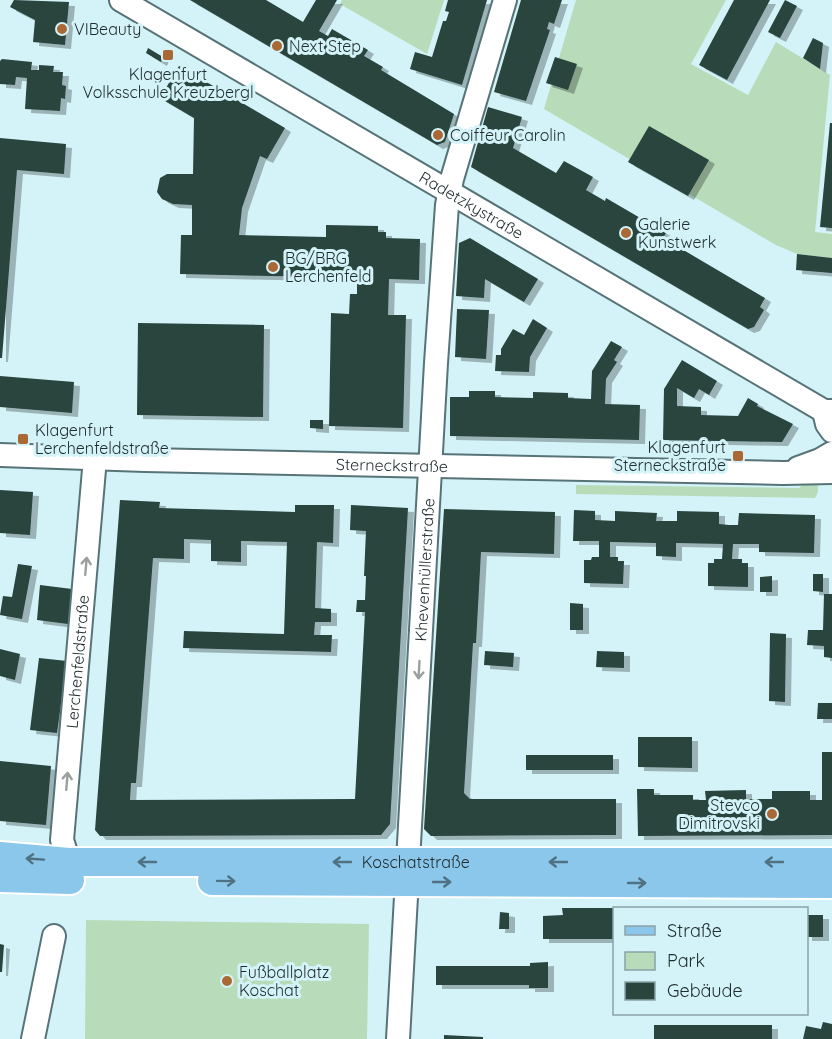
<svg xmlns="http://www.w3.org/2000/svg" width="832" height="1039" viewBox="0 0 832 1039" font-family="Quicksand,sans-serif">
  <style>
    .green { fill: #b8dcba }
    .building { fill: #2a443e; filter: url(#shadow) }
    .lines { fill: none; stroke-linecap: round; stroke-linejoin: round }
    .minor-casing { stroke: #577378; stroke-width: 26 }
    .major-casing { stroke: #fff; stroke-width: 32 }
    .minor { stroke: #fff; stroke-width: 22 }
    .major { stroke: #8ac7eb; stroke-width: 28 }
    .oneway { stroke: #9aa0a0 }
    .oneway2 { stroke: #4f7182 }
    .poi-dot { fill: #aa6835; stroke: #d3f3f8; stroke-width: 2 }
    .labels { text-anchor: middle; stroke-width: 6; stroke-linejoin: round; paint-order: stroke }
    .poi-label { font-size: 16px; fill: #1f2b2d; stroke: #d3f3f8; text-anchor: start }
    .street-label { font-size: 16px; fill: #1f2b2d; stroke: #d3f3f8 }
  </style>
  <defs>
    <filter id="shadow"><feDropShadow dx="6" dy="4" stdDeviation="0" flood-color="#0004"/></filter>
  </defs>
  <rect width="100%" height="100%" fill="#d3f3f8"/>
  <!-- green -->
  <g class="green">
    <polygon points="342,0 444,0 427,54 340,4"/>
    <polygon points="576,0 726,0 691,64 748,95 776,42 830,75 815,232 832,234 832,258 797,254 776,245 544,109"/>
    <polygon points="807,481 812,481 818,484 818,492 815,498 576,494 576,485 799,488"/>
    <polygon points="86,920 369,924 367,1039 85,1039"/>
  </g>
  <!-- building -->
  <g class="building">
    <polygon points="14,0 69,2 65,45 33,42 35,20 10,7"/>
    <polygon points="190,0 266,0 303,22 316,0 337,0 319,31 328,36 332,29 368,50 364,56 383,67 381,70 454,114 445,142 437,145"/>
    <polygon points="448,0 487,0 462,85 410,69 415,52 432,57 443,21 446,21 449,12 445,11"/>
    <polygon points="521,0 562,0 554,24 549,22 547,29 550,30 526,101 494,92"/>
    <polygon points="734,0 770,0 727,80 699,65"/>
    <polygon points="785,0 797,6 780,38 768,32"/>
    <polygon points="813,38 823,43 820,69 803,58"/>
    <polygon points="148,48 163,57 161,62 146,53"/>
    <polygon points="555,57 577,64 568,90 546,83"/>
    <polygon points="2,59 32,62 31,70 39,70 39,65 54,66 53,72 63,72 62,85 66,86 65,99 61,98 60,111 25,109 27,78 16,77 15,85 0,84 0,61"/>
    <polygon points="179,66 285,128 267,159 260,156 242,208 239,235 326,237 326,225 378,226 378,232 386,232 386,238 420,239 419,280 389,279 388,315 406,315 403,428 329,426 331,313 349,314 350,294 357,294 357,284 363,284 363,278 180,274 181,235 192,235 192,205 173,204 162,199 157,192 160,178 167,174 193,174 194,118 160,98"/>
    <polygon points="488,107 522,117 513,148 556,173 564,161 593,177 586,190 605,201 606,198 666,233 663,238 765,298 760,307 764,310 754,327 748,329 471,167"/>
    <polygon points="830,123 832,123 832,228 820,227"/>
    <polygon points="649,126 709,160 688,196 628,162"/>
    <polygon points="0,138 66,144 64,174 17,170 2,358 0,358"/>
    <polygon points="470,238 538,279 524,302 485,279 484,298 456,296 459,243"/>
    <polygon points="797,254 832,258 832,273 796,270"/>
    <polygon points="457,309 489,310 486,359 455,357"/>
    <polygon points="533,319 547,328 530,357 529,372 495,371 496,355 501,355 501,349 513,329 524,335"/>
    <polygon points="138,323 264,325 263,417 137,415"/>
    <polygon points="611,341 622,347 614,360 617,362 606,379 605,404 640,405 639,440 450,436 450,397 469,397 469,391 495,391 495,397 533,398 533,392 568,393 568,398 591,399 592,371"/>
    <polygon points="682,360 717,381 709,395 699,389 694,398 677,388 677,406 701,407 701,415 738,416 748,398 758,404 757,406 793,424 782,442 663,440 664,389"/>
    <polygon points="0,376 74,382 72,413 0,407"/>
    <polygon points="310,420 323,420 323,429 310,428"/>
    <polygon points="0,490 33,492 30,535 0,533"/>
    <polygon points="120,500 160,502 159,508 295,512 295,505 334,505 333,543 317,542 315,608 331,609 331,622 315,622 314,635 332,635 331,652 183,648 184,631 284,634 287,542 241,541 241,562 211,561 211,540 184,539 184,559 153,558 136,783 131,783 130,800 355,799 365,612 356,612 357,600 365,600 366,576 364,576 366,531 350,530 351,505 408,508 390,824 381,835 100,836 95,830"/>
    <polygon points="444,509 555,512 554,554 481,552 476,643 473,643 464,793 470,799 616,799 616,835 431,836 424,829"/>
    <polygon points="574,510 595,511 595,520 615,521 615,511 657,513 656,521 677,521 677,511 719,512 719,524 729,525 738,525 739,513 815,515 814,553 759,552 759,544 733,544 732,559 742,559 742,563 748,563 748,587 708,586 708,563 714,563 714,559 722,559 723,544 676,543 676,557 656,556 656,543 610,542 610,557 618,557 618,561 624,561 623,584 584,583 584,560 591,560 592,557 599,557 599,541 573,541"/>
    <polygon points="18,564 32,566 22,619 0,615 3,596 12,597"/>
    <polygon points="813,574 823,574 823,592 813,591"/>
    <polygon points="772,576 772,592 760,592 760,577"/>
    <polygon points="40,585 72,589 68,624 37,620"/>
    <polygon points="824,594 832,594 832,658 824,657 824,646 807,645 808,630 823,630"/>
    <polygon points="570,603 583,604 583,630 570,630"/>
    <polygon points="770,633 786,634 785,702 769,701"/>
    <polygon points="0,649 20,654 15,680 0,676"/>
    <polygon points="485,651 514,653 513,667 484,665"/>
    <polygon points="597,651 624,652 624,668 596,667"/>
    <polygon points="39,658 67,661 57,733 30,730"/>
    <polygon points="818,703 832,703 832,719 817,719"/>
    <polygon points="638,737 692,737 692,768 638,767"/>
    <polygon points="822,752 832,752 832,835 638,836 637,789 654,789 654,795 693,795 693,800 706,800 705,791 746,790 746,799 772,799 772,791 810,791 810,800 822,800"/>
    <rect x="526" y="755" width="87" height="15"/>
    <polygon points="0,761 51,766 46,825 0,821"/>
    <polygon points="562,908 614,908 614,939 543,939 543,916 563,915"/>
    <polygon points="500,912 509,913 509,929 499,929"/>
    <rect x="806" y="915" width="17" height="22"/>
    <polygon points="0,944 4,945 2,972 0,972"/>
    <polygon points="548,962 548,988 529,988 529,985 436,985 436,966 530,966 530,963"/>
    <polygon points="823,1022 832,1024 832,1039 803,1039 806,1026 821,1029"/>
    <rect x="654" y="1025" width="118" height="14"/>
    <polygon points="444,1035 483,1037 483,1039 444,1039"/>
  </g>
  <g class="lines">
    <!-- minor casing -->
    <g class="minor-casing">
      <g id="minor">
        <path id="s1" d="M121 0 824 411H832"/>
        <polyline points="824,411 827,424 832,431"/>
        <path id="s2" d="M0 455 145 460 783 473 832 472"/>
        <polyline points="798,468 820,460 832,453"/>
        <path id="s3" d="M69 862 62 840 95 458"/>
        <polyline points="33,1039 54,936"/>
        <path id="s4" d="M398 1039 436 363 447 205 452 179 505 0"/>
      </g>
    </g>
    <!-- major casing -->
    <g class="major-casing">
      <g id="major">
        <path id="s5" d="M0 856 69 862H832"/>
        <polyline points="0,878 70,880"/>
        <polyline points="212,881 832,884"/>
      </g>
    </g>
    <!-- minor -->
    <use href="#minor" class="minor"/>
    <!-- major -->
    <use href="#major" class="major"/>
  </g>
  <!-- one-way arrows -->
  <defs><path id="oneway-shaft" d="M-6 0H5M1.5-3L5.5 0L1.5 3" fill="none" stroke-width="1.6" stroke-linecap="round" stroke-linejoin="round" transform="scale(1.5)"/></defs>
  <g class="oneway">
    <use href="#oneway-shaft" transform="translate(86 566) rotate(-85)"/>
    <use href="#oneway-shaft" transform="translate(419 670) rotate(93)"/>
    <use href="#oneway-shaft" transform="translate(67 781) rotate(-85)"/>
  </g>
  <g class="oneway2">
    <use href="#oneway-shaft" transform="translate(35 859) rotate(-176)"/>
    <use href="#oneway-shaft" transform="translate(147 862) rotate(-180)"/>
    <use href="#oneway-shaft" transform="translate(342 862) rotate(-180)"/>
    <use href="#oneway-shaft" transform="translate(558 862) rotate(180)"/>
    <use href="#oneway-shaft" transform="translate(774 862) rotate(-180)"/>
    <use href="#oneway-shaft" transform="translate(226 881) rotate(1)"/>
    <use href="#oneway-shaft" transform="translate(442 882)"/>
    <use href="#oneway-shaft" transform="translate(637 883)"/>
  </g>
  <!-- markers -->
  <g class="poi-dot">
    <circle cx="62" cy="29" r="6"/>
    <circle cx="277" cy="46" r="6"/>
    <rect x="162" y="49" width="12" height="12" rx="3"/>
    <circle cx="438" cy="135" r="6"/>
    <circle cx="626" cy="233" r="6"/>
    <circle cx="273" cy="267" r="6"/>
    <rect x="17" y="433" width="12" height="12" rx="3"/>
    <rect x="732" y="450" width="12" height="12" rx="3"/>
    <circle cx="772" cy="814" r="6"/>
    <circle cx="227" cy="981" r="6"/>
  </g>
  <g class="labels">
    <!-- poi labels -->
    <g class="poi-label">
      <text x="74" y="35">VIBeauty</text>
      <text x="289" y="52">Next Step</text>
      <text x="168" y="80" text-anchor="middle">Klagenfurt<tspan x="168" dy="18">Volksschule Kreuzbergl</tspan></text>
      <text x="450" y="141">Coiffeur Carolin</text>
      <text x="638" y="230">Galerie<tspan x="638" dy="18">Kunstwerk</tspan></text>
      <text x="285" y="264">BG/BRG<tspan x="285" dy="18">Lerchenfeld</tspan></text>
      <text x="35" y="436">Klagenfurt<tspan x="35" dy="18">Lerchenfeldstraße</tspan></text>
      <text x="726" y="453" text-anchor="end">Klagenfurt<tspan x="726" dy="18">Sterneckstraße</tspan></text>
      <text x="760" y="811" text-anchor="end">Stevco<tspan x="760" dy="18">Dimitrovski</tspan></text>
      <text x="239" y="978">Fußballplatz<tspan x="239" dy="18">Koschat</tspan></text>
    </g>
    <!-- street labels -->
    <g class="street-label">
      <text dy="6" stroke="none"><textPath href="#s1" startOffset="406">Radetzkystraße</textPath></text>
      <text dy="6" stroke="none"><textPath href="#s2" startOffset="392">Sterneckstraße</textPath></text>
      <text dy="6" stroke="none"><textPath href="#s4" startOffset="470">Khevenhüllerstraße</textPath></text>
      <text dy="6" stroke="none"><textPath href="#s3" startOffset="202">Lerchenfeldstraße</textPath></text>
      <text dy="6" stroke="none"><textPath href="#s5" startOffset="416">Koschatstraße</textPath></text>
    </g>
  </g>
  <!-- legend -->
  <rect x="613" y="907" width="195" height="108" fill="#d3f3f8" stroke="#8ba3a7" stroke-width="1.5"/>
  <rect x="625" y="926" width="30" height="9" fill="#8ac7eb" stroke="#8ba3a7" stroke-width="1.5"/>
  <text x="667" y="937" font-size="18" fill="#1f2b2d">Straße</text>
  <rect x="625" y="952" width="30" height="18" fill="#b8dcba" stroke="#8ba3a7" stroke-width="1.5"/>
  <text x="667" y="967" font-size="18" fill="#1f2b2d">Park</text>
  <rect x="625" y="982" width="30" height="18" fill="#2a443e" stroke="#8ba3a7" stroke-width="1.5"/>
  <text x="667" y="997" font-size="18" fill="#1f2b2d">Gebäude</text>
</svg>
